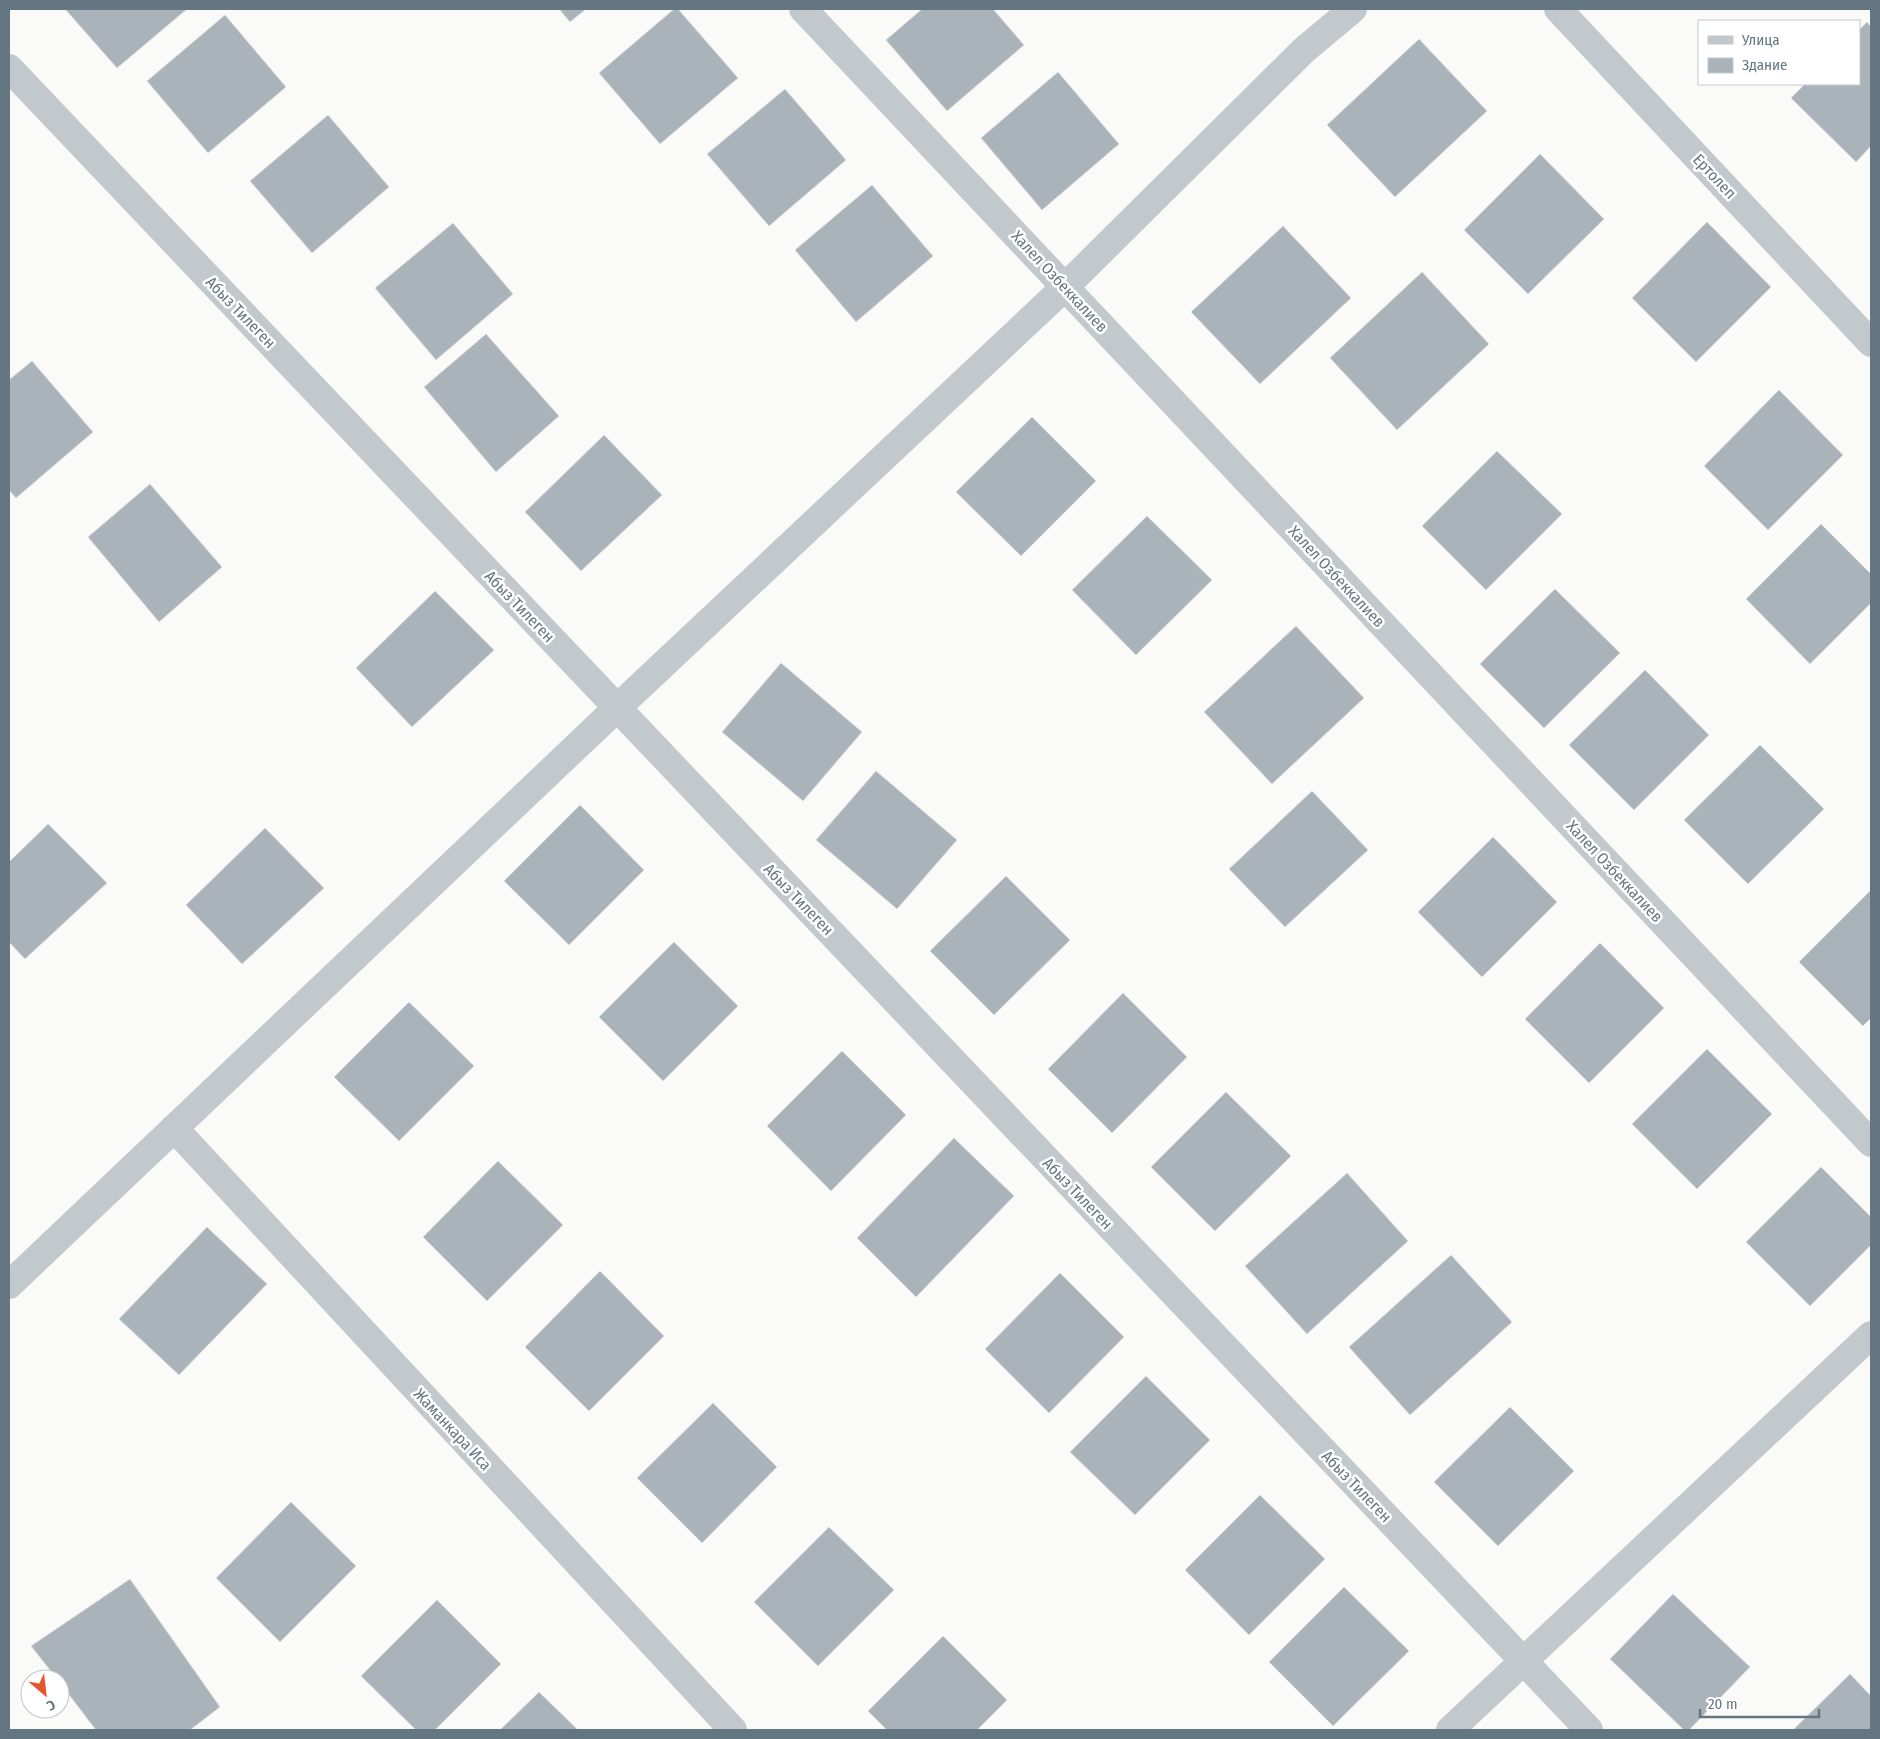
<svg xmlns="http://www.w3.org/2000/svg" width="1880" height="1739" viewBox="0 0 1880 1739" font-family="'Fira Sans Condensed',sans-serif">
  <style>
    .building { fill: #aab3b9; stroke: #dcdcda }
    .lines { fill: none; stroke-linecap: round; stroke-linejoin: round }
    .minor { stroke: #c3c8cc; stroke-width: 28 }
    .labels { text-anchor: middle; stroke-width: 5; stroke-linejoin: round; paint-order: stroke }
    .street-label { font-size: 16px; fill: #657683; stroke: #fff }
  </style>
  <rect width="100%" height="100%" fill="#fafaf8"/>
  <!-- building -->
  <g class="building">
    <polygon points="65,9 187,9 117,68"/>
    <polygon points="559,9 586,9 570,22"/>
    <polygon points="674,9 678,9 738,78 660,144 599,73"/>
    <polygon points="922,9 993,9 1024,45 947,111 886,40"/>
    <polygon points="225,15 286,87 208,153 147,81"/>
    <polygon points="1867,22 1871,27 1871,146 1856,162 1791,98 1805,84 1859,84 1859,30"/>
    <polygon points="1419,39 1487,111 1395,197 1327,125"/>
    <polygon points="1058,72 1119,144 1042,210 981,138"/>
    <polygon points="785,89 846,160 769,226 707,154"/>
    <polygon points="328,115 389,187 312,253 250,181"/>
    <polygon points="1540,154 1604,219 1528,294 1464,230"/>
    <polygon points="872,185 933,256 856,322 795,250"/>
    <polygon points="1707,222 1771,287 1696,362 1632,298"/>
    <polygon points="453,223 513,294 436,360 375,288"/>
    <polygon points="1283,226 1351,298 1260,384 1191,312"/>
    <polygon points="1422,272 1489,344 1397,430 1330,358"/>
    <polygon points="486,334 559,416 496,472 424,387"/>
    <polygon points="32,361 93,432 16,498 9,490 9,380"/>
    <polygon points="1779,390 1843,455 1768,530 1704,466"/>
    <polygon points="1032,417 1096,481 1021,556 956,492"/>
    <polygon points="604,435 662,495 581,571 525,512"/>
    <polygon points="1497,451 1562,514 1486,590 1422,526"/>
    <polygon points="150,484 222,567 159,622 88,537"/>
    <polygon points="1147,516 1212,580 1136,655 1072,590"/>
    <polygon points="1821,524 1871,574 1871,603 1810,664 1746,599"/>
    <polygon points="1555,589 1620,653 1544,728 1480,664"/>
    <polygon points="435,591 494,650 412,727 356,668"/>
    <polygon points="1296,626 1364,698 1272,784 1204,712"/>
    <polygon points="781,663 862,732 803,801 722,732"/>
    <polygon points="1645,670 1709,735 1634,810 1569,745"/>
    <polygon points="1760,745 1824,809 1748,884 1684,820"/>
    <polygon points="876,771 957,840 897,909 816,840"/>
    <polygon points="1312,791 1368,850 1285,927 1229,869"/>
    <polygon points="580,805 644,870 569,945 504,881"/>
    <polygon points="48,824 107,883 25,959 9,942 9,862"/>
    <polygon points="265,828 324,888 242,964 186,905"/>
    <polygon points="1493,837 1557,902 1482,977 1418,912"/>
    <polygon points="1006,876 1070,940 994,1015 930,951"/>
    <polygon points="1871,890 1871,1018 1863,1026 1799,962"/>
    <polygon points="674,942 738,1006 663,1081 599,1017"/>
    <polygon points="1600,943 1664,1008 1589,1083 1525,1019"/>
    <polygon points="1123,993 1187,1057 1112,1133 1048,1069"/>
    <polygon points="409,1002 474,1066 399,1141 334,1077"/>
    <polygon points="1707,1049 1772,1114 1697,1189 1632,1124"/>
    <polygon points="842,1051 906,1115 831,1191 767,1126"/>
    <polygon points="1226,1092 1291,1156 1215,1231 1151,1167"/>
    <polygon points="954,1138 1014,1196 916,1297 857,1238"/>
    <polygon points="498,1161 563,1225 487,1301 423,1237"/>
    <polygon points="1821,1167 1871,1217 1871,1245 1810,1306 1746,1242"/>
    <polygon points="1347,1173 1408,1241 1307,1334 1245,1266"/>
    <polygon points="207,1227 267,1284 179,1375 119,1319"/>
    <polygon points="1451,1255 1512,1322 1410,1415 1349,1347"/>
    <polygon points="600,1271 664,1336 589,1411 525,1347"/>
    <polygon points="1060,1273 1124,1337 1049,1413 985,1349"/>
    <polygon points="1146,1376 1210,1440 1135,1515 1070,1452"/>
    <polygon points="713,1403 777,1467 702,1543 637,1478"/>
    <polygon points="1510,1407 1574,1471 1498,1546 1434,1482"/>
    <polygon points="1260,1495 1325,1559 1249,1635 1185,1570"/>
    <polygon points="291,1502 356,1566 280,1642 216,1578"/>
    <polygon points="829,1527 894,1590 818,1666 754,1602"/>
    <polygon points="130,1579 220,1707 190,1730 96,1730 60,1683 60,1679 57,1679 31,1646"/>
    <polygon points="1344,1587 1409,1651 1333,1726 1269,1662"/>
    <polygon points="1673,1594 1750,1667 1689,1730 1684,1730 1610,1659"/>
    <polygon points="437,1600 501,1664 435,1730 416,1730 361,1676"/>
    <polygon points="943,1636 1007,1700 977,1730 887,1730 868,1711"/>
    <polygon points="1850,1674 1871,1696 1871,1730 1793,1730"/>
    <polygon points="539,1692 578,1730 500,1730"/>
  </g>
  <g class="lines">
    <!-- minor -->
    <g class="minor">
      <polyline points="803,9 1871,1143"/>
      <polyline points="1558,9 1871,343"/>
      <polyline points="9,68 1589,1730"/>
      <polyline points="174,1128 733,1730"/>
      <polyline points="9,1285 617,708 1065,287 1304,50 1353,9"/>
      <polyline points="1450,1730 1871,1335"/>
    </g>
  </g>
  <g class="labels">
    <!-- street labels -->
    <g class="street-label">
      <text transform="translate(1715 176) rotate(47)" y="6">Ертолеп</text>
      <text transform="translate(1060 281) rotate(47)" y="6">Халел Озбеккалиев</text>
      <text transform="translate(241 312) rotate(46)" y="6">Абыз Тилеген</text>
      <text transform="translate(1337 576) rotate(47)" y="6">Халел Озбеккалиев</text>
      <text transform="translate(520 606) rotate(46)" y="6">Абыз Тилеген</text>
      <text transform="translate(1615 871) rotate(47)" y="6">Халел Озбеккалиев</text>
      <text transform="translate(799 899) rotate(46)" y="6">Абыз Тилеген</text>
      <text transform="translate(1078 1193) rotate(46)" y="6">Абыз Тилеген</text>
      <text transform="translate(453 1429) rotate(47)" y="6">Жаманкара Иса</text>
      <text transform="translate(1357 1486) rotate(46)" y="6">Абыз Тилеген</text>
    </g>
  </g>
  <!-- border -->
  <rect width="1880" height="1739" fill="none" stroke="#657683" stroke-width="20"/>
  <!-- legend -->
  <rect x="1698" y="20" width="162" height="65" fill="#ffffff" stroke="#c1c8cd"/>
  <rect x="1708" y="36" width="25" height="8" fill="#c3c8cc" stroke="#c1c8cd"/>
  <text x="1742" y="45" font-size="15" fill="#657683">Улица</text>
  <rect x="1708" y="58" width="25" height="15" fill="#aab3b9" stroke="#c1c8cd"/>
  <text x="1742" y="70" font-size="15" fill="#657683">Здание</text>
  <!-- north arrow -->
  <g transform="translate(45 1694) rotate(152)"><circle r="24" fill="#ffffff" stroke="#c1c8cd"/>
  <path d="M0-4L9 19L0 12L-9 19Z" fill="#e4572e"/>
  <text y="-8" font-size="14" font-weight="bold" text-anchor="middle" fill="#657683">С</text>
  </g>
  <!-- scale -->
  <path d="M1700 1709v8h119v-8" fill="none" stroke="#657683" stroke-width="2.5"/>
  <text x="1708" y="1709" font-size="15" fill="#657683" stroke="#ffffff" stroke-width="4" paint-order="stroke">20 m</text>
</svg>
